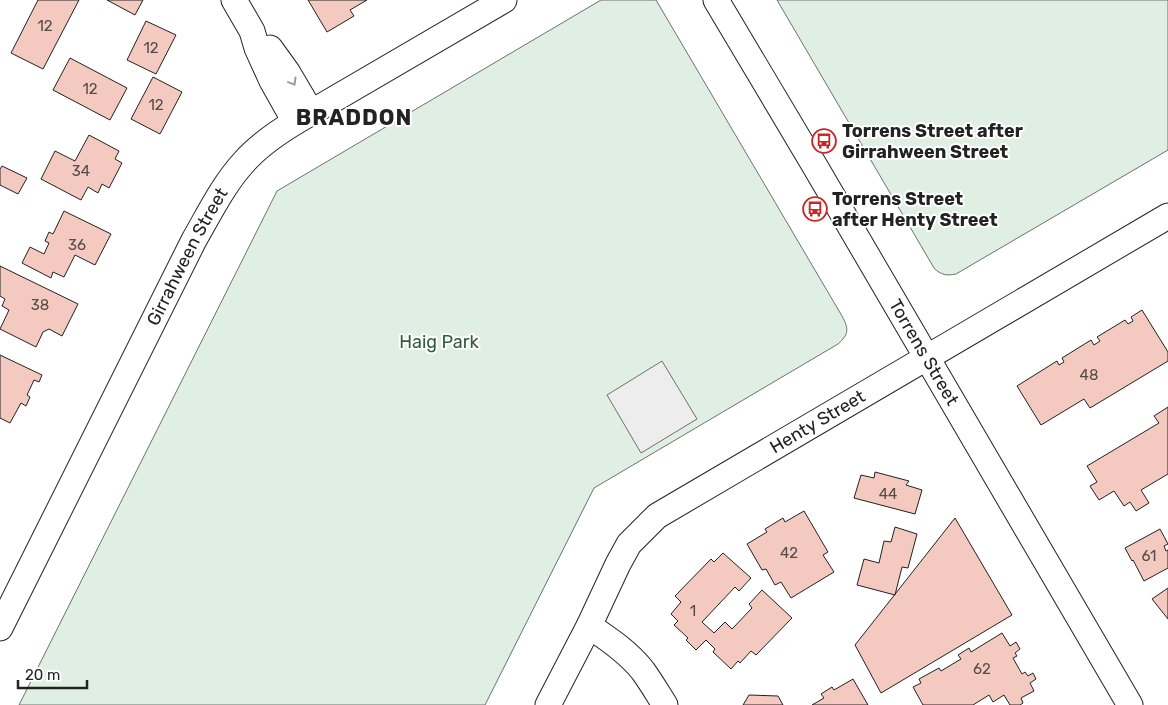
<svg xmlns="http://www.w3.org/2000/svg" width="1168" height="705" viewBox="0 0 1168 705" font-family="Rubik,sans-serif">
  <style>
    .green { fill: #e0efe3; stroke: #6f6f6f }
    .parking { fill: #ededed; stroke: #6f6f6f }
    .building { fill: #f3c9c0; stroke: #222 }
    .lines { fill: none; stroke-linecap: round; stroke-linejoin: round }
    .minor-casing { stroke: #222; stroke-width: 27 }
    .minor { stroke: #fff; stroke-width: 25 }
    .oneway { stroke: #9c9c9c }
    .labels { text-anchor: middle; stroke-width: 4; stroke-linejoin: round; paint-order: stroke }
    .number-label { font-size: 15px; fill: #564c4a }
    .poi-label { font-size: 18px; font-weight: bold; fill: #222; stroke: #fff; text-anchor: start }
    .street-label { font-size: 18px; fill: #222; stroke: #fff }
    .park-label { font-size: 18px; fill: #2f5e38; stroke: #fff }
    .district-label { font-size: 22px; font-weight: bold; letter-spacing: 1px; fill: #222; stroke: #fff }
  </style>
  <rect width="100%" height="100%" fill="#fff"/>
  <!-- green -->
  <g class="green">
    <path d="M601 0H656L842 316C849 329 849 334 838 344L594 488 485 705H19L277 191Z"/>
    <path d="M777 0H1168V150L956 274C947 276 941 275 934 268Z"/>
  </g>
  <!-- parking -->
  <polygon class="parking" points="662,361 697,419 641,453 607,395"/>
  <!-- building -->
  <g class="building">
    <polygon points="38,0 79,0 43,69 11,53"/>
    <polygon points="107,0 143,0 135,15"/>
    <polygon points="308,0 367,0 350,10 354,16 327,32"/>
    <polygon points="146,21 176,35 156,74 127,60"/>
    <polygon points="70,58 127,88 110,120 53,90"/>
    <polygon points="153,77 182,92 160,134 131,119"/>
    <polygon points="89,135 119,151 115,159 122,163 109,188 102,184 98,193 88,187 81,200 41,179 55,151 75,161"/>
    <polygon points="2,166 27,178 18,194 0,185 0,169"/>
    <polygon points="64,211 111,234 95,265 75,255 64,277 53,272 51,278 22,263 30,247 44,254 49,243 45,241 49,232 53,234"/>
    <polygon points="0,266 78,304 62,336 49,329 43,332 36,347 0,329 9,310 2,306 5,299 0,296"/>
    <polygon points="1142,310 1168,352 1168,361 1090,408 1084,399 1041,425 1017,386 1057,361 1059,365 1064,362 1062,358 1091,340 1094,345 1100,341 1097,337 1125,320 1128,324 1133,321 1131,317"/>
    <polygon points="0,355 42,375 39,382 34,380 27,395 30,397 26,406 21,403 10,423 0,418"/>
    <polygon points="1168,407 1168,474 1141,490 1149,503 1136,511 1130,502 1124,506 1114,491 1099,500 1090,486 1097,482 1087,466 1159,423 1154,416"/>
    <polygon points="875,472 909,481 906,485 922,490 915,514 854,498 861,475 874,478"/>
    <polygon points="804,511 828,552 823,555 834,572 791,598 781,582 775,585 766,569 762,570 747,544 767,532 765,529 783,518 785,522"/>
    <polygon points="955,518 1012,615 881,693 855,645"/>
    <polygon points="895,527 917,534 908,568 902,567 895,595 857,585 864,559 879,563 884,541 891,542"/>
    <polygon points="1160,529 1168,544 1164,546 1166,551 1168,550 1168,568 1144,581 1133,560 1132,561 1125,548"/>
    <polygon points="723,553 751,578 739,591 735,587 702,622 714,633 725,622 732,629 752,608 749,604 762,590 792,618 756,655 751,651 740,663 738,661 731,669 713,652 715,649 706,640 696,650 686,640 688,638 674,625 678,621 671,614 681,602 675,596 711,559 714,562"/>
    <polygon points="1168,588 1168,619 1152,599"/>
    <polygon points="1002,633 1010,646 1016,642 1020,649 1015,653 1017,656 1013,658 1022,674 1025,672 1028,676 1033,673 1036,679 1030,683 1034,691 1021,698 1023,703 1020,705 1010,705 1004,695 993,702 989,695 973,705 923,705 913,687 921,683 919,679 939,668 941,671 961,659 958,655 969,648 971,652"/>
    <polygon points="853,679 868,705 812,705 824,698 821,694 832,687 834,690"/>
    <polygon points="749,695 778,696 783,705 743,705"/>
  </g>
  <g class="lines">
    <!-- minor casing -->
    <g class="minor-casing">
      <g id="minor">
        <polyline points="234,0 252,31 257,48 272,81 295,122"/>
        <path id="s1" d="M716 0 816 168 1130 705"/>
        <polyline points="270,48 288,73 311,112"/>
        <path d="M589 626C609 639 629 653 643 671 651 682 658 694 665 705"/>
        <path id="s2" d="M0 628 194 240C209 214 223 185 244 162 258 146 277 133 295 122L504 0"/>
        <path id="s3" d="M548 705 589 626 618 564 629 544 657 516 1168 216"/>
      </g>
    </g>
    <!-- minor -->
    <use href="#minor" class="minor"/>
  </g>
  <!-- one-way arrows -->
  <defs><path id="oneway-chevron" d="M-2-3.5L2.5 0L-2 3.5" fill="none" stroke-width="1.6" stroke-linecap="round" stroke-linejoin="round" transform="scale(1.25)"/></defs>
  <use class="oneway" href="#oneway-chevron" transform="translate(293 82) rotate(59)"/>
  <!-- icons -->
  <defs>
    <g id="bus-ring" transform="scale(1.25)"><circle r="9.5" fill="#fff" stroke="#c62828" stroke-width="1.5"/><path d="M-5-6H5V4H4V6H2V4H-2V6H-4V4H-5ZM-3.5-4V0h7V-4ZM-3.5 1.2v1.5H-2V1.2ZM2 1.2v1.5H3.5V1.2Z" fill="#c62828"/></g>
  </defs>
  <g fill-rule="evenodd">
    <use href="#bus-ring" x="824" y="141"/>
    <use href="#bus-ring" x="815" y="209"/>
  </g>
  <g class="labels">
    <!-- number labels -->
    <g class="number-label">
      <text x="45" y="31">12</text>
      <text x="151" y="53">12</text>
      <text x="90" y="94">12</text>
      <text x="156" y="110">12</text>
      <text x="81" y="176">34</text>
      <text x="77" y="250">36</text>
      <text x="40" y="310">38</text>
      <text x="1089" y="380">48</text>
      <text x="888" y="499">44</text>
      <text x="789" y="558">42</text>
      <text x="1149" y="561">61</text>
      <text x="693" y="616">1</text>
      <text x="982" y="674">62</text>
    </g>
    <!-- poi labels -->
    <g class="poi-label">
      <text x="842" y="137">Torrens Street after<tspan x="842" dy="21">Girrahween Street</tspan></text>
      <text x="832" y="205">Torrens Street<tspan x="832" dy="21">after Henty Street</tspan></text>
    </g>
    <!-- street labels -->
    <g class="street-label">
      <text dy="6" stroke="none"><textPath href="#s2" startOffset="416">Girrahween Street</textPath></text>
      <text dy="6" stroke="none"><textPath href="#s1" startOffset="409">Torrens Street</textPath></text>
      <text dy="6" stroke="none"><textPath href="#s3" startOffset="406">Henty Street</textPath></text>
    </g>
    <!-- park labels -->
    <g class="park-label">
      <text x="439" y="348">Haig Park</text>
    </g>
    <!-- district labels -->
    <g class="district-label">
      <text x="354" y="125">BRADDON</text>
    </g>
  </g>
  <!-- scale -->
  <path d="M18 680v8h69v-8" fill="none" stroke="#222222" stroke-width="2.5"/>
  <text x="25" y="680" font-size="15" fill="#222222" stroke="#ffffff" stroke-width="4" paint-order="stroke">20 m</text>
</svg>
